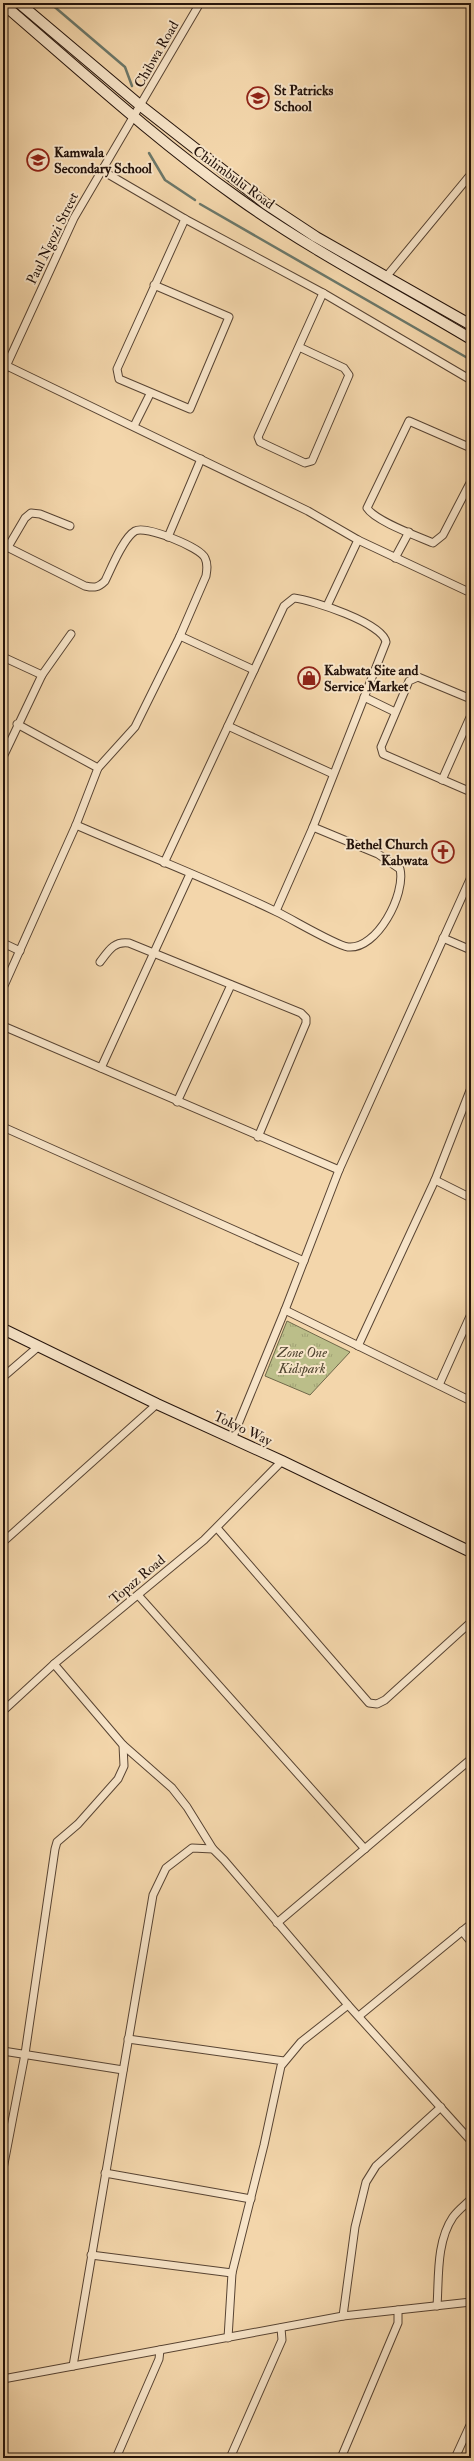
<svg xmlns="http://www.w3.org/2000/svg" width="474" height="2461" viewBox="0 0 474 2461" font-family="'IM FELL Double Pica',serif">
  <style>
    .park { fill: url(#park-tufts); stroke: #70684a }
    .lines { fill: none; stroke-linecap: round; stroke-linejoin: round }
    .stream { stroke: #6b7769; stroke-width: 2.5 }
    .minor-casing { stroke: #584433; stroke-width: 9 }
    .secondary-casing { stroke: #24130b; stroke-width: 12 }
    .minor { stroke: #f7e4c8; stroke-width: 7 }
    .secondary { stroke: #f7e4c8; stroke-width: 10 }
    .labels { text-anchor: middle; stroke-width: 4; stroke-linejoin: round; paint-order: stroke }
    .street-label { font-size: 14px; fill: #24130b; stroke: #f7e4c8 }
    .poi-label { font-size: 14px; font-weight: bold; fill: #24130b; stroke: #f7e4c8; text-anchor: start }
    .park-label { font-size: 14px; font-style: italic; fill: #514631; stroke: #f7e4c8 }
  </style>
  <defs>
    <pattern id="park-tufts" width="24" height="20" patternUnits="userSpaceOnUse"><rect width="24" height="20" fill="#bbbe89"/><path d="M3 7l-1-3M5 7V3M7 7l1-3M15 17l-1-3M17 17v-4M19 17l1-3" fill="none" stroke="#a1a275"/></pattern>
  </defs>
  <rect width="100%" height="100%" fill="#f3d6ab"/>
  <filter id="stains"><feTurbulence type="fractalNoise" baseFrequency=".005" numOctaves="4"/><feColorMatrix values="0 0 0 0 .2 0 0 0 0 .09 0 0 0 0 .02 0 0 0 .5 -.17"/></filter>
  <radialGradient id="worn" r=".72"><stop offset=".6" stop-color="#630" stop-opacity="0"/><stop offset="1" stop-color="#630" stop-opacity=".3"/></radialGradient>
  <!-- park -->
  <polygon class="park" points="287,1321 350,1352 310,1395 265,1376"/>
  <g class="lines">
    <!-- stream -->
    <g class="stream">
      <polyline points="50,3 125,67 132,86"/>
      <polyline points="149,153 165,180 195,200"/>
      <polyline points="200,204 471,360"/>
    </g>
    <!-- minor casing -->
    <g class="minor-casing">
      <g id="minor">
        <polyline points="101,170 185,219 323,293 471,380"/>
        <polyline points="386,277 471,174"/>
        <polyline points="154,285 229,317 190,409 119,379 117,369 185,219"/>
        <polyline points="299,347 344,368 349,375 312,461 305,463 260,442 258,437 323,293"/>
        <polyline points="3,364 308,511 358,540 471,593"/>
        <polyline points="3,373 74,218 200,3"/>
        <polyline points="134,426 150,394"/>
        <path d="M471 448 409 421 367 508C375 521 417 536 433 543L443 535 471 481"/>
        <polyline points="168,537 201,459"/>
        <path d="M3 545 85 586C94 588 98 588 105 581 111 569 123 538 135 531 145 525 200 547 205 558 208 564 207 570 206 576L180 636 135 727 98 768 76 825 3 988"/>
        <polyline points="8,547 25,518 31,513 40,514 70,526"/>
        <polyline points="395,558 409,532"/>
        <polyline points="327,606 358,540"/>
        <polyline points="180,636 254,670"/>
        <polyline points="3,657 42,675"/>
        <polyline points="364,697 395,712"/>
        <polyline points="471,699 418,677 409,681 381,747 383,754 471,792"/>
        <polyline points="17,724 98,768"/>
        <polyline points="228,726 333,774"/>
        <polyline points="3,757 42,675 71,634"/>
        <polyline points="442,780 471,715"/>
        <path d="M76 825C143 854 211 880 277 912 292 919 335 945 348 947 377 950 406 894 400 869L378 854 313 827"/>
        <path d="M164 863 284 606 294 598C312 600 383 623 386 642L313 827 276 911"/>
        <polyline points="443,938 471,950"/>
        <polyline points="3,943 20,951"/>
        <path d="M100 962C109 950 114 941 129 943L301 1013 306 1018V1023L258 1137"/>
        <polyline points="3,1026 339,1170"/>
        <polyline points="101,1068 190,874"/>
        <polyline points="177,1102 231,985"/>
        <polyline points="3,1127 304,1261"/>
        <polyline points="435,1180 471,1198"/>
        <polyline points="285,1310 471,1401"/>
        <polyline points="358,1346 435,1180 471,1088"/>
        <polyline points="3,1377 39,1346"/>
        <polyline points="439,1385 471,1314"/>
        <polyline points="232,1439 285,1310 339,1170 471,877"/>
        <polyline points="217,1528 369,1703 377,1704 385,1700 471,1622"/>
        <polyline points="3,1542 157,1404"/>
        <polyline points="138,1595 365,1849"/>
        <polyline points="3,1711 54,1664 204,1540 282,1461"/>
        <polyline points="123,1745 172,1788 187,1807 213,1849"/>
        <polyline points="277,1923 471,1759"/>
        <polyline points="462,1931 471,1942"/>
        <polyline points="359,2016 471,1924"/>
        <polyline points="128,2039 284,2061"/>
        <polyline points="3,2051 123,2070"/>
        <polyline points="3,2169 25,2054 55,1849 57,1842 78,1824 118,1779 124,1766 123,1745 54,1664"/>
        <polyline points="105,2173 251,2199"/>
        <polyline points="91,2255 232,2273"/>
        <path d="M437 2306C439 2278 436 2242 453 2217 458 2210 465 2205 471 2199"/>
        <polyline points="343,2316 355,2227 366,2182 376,2166 441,2107"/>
        <polyline points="228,2338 232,2273 264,2145 281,2066 301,2042 348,2005"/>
        <polyline points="73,2366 153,1895 166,1868 192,1848 213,1849 224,1860 348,2005 471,2141"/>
        <polyline points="3,2379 343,2316 471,2302"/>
        <polyline points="116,2458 159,2359 160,2350"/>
        <polyline points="230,2458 282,2340 281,2328"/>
        <polyline points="341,2458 398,2323 398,2310"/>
        <polyline points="455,2458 471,2423"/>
      </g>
    </g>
    <!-- secondary casing -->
    <g class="secondary-casing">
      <g id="secondary">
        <polyline points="19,3 141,106 266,204 316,237 471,325"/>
        <path d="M3 4C80 70 155 139 238 198 312 251 393 292 471 339"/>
        <polyline points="3,1329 157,1404 282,1461 471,1552"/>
      </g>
    </g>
    <!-- minor -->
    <use href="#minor" class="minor"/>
    <!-- secondary -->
    <use href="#secondary" class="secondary"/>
  </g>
  <!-- icons -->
  <defs>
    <g id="school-ring" transform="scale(1.15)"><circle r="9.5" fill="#f7e4c8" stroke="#8f2418" stroke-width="1.5"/><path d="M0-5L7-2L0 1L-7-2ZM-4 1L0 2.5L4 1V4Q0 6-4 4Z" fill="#8f2418"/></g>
    <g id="shop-ring" transform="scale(1.15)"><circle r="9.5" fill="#f7e4c8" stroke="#8f2418" stroke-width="1.5"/><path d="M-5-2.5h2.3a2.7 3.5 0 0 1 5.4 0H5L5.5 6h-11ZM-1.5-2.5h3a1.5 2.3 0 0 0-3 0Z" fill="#8f2418"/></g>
    <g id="church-ring" transform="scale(1.15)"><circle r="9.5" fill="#f7e4c8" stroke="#8f2418" stroke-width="1.5"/><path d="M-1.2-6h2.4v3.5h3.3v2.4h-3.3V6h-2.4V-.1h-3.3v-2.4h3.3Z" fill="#8f2418"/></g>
  </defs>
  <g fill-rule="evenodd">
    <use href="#school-ring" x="258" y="98"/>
    <use href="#school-ring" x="38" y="160"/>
    <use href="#shop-ring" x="309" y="678"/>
    <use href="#church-ring" x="443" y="852"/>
  </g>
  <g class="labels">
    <!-- street labels -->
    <g class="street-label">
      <text transform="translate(156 54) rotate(-60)" y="5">Chibwa Road</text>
      <text transform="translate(234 177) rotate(36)" y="5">Chilimbulu Road</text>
      <text transform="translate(52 238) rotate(-64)" y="5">Paul Ngozi Street</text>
      <text transform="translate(243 1428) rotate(25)" y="5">Tokyo Way</text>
      <text transform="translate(137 1579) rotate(-40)" y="5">Topaz Road</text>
    </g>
    <!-- poi labels -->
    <g class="poi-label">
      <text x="274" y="95">St Patricks<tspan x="274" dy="16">School</tspan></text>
      <text x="54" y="157">Kamwala<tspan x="54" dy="16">Secondary School</tspan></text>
      <text x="324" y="675">Kabwata Site and<tspan x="324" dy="16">Service Market</tspan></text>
      <text x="428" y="849" text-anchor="end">Bethel Church<tspan x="428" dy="16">Kabwata</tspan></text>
    </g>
    <!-- park labels -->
    <g class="park-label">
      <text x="302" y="1357">Zone One<tspan x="302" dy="16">Kidspark</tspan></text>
    </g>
  </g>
  <!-- margin -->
  <rect width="474" height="2461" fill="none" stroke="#f3d6ab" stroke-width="16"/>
  <rect x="4" y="4" width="466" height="2453" fill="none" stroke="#24130b" stroke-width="2"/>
  <rect x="8" y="8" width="458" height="2445" fill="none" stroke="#24130b"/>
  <rect width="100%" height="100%" filter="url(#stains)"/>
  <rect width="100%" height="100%" fill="url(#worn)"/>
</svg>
